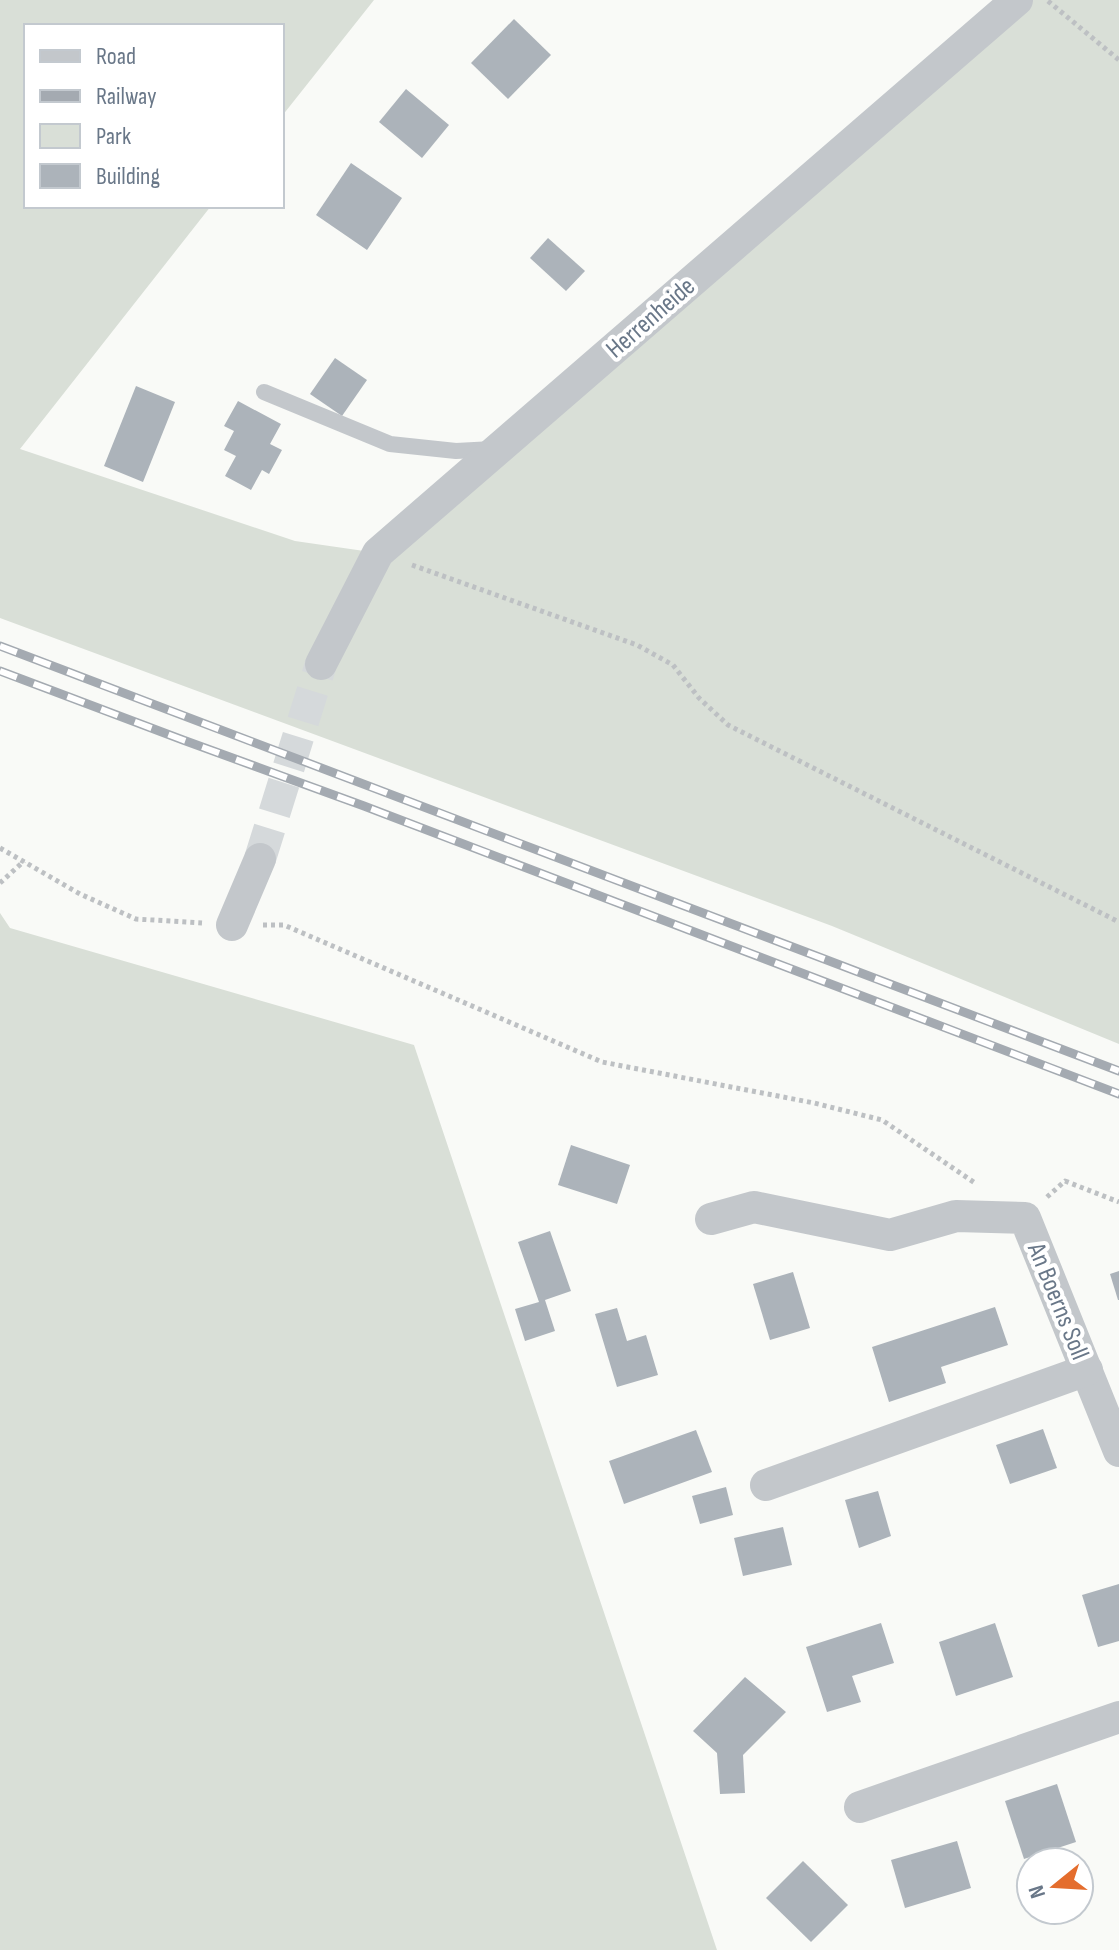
<svg xmlns="http://www.w3.org/2000/svg" width="1119" height="1950" viewBox="0 0 1119 1950" font-family="'Sofia Sans Condensed',sans-serif">
  <style>
    .green { fill: #d9dfd7 }
    .building { fill: #acb3ba }
    .lines { fill: none; stroke-linecap: round; stroke-linejoin: round }
    .street-tunnel { stroke: #d5d9db; stroke-width: 32; stroke-dasharray: 32 16; stroke-linecap: butt }
    .path { stroke: #bdc0c3; stroke-width: 5; stroke-dasharray: 4 4; stroke-linecap: butt }
    .lane { stroke: #c3c7cb; stroke-width: 16 }
    .street { stroke: #c3c7cb; stroke-width: 32 }
    .rail-casing { stroke: #a4aab1; stroke-width: 9 }
    .rail { stroke: #fff; stroke-width: 6; stroke-dasharray: 18; stroke-linecap: butt }
    .labels { text-anchor: middle; stroke-width: 8; stroke-linejoin: round; paint-order: stroke }
    .street-label { font-size: 26px; fill: #697788; stroke: #fff }
  </style>
  <rect width="100%" height="100%" fill="#f9faf7"/>
  <!-- green -->
  <g class="green">
    <polygon points="0,0 374,0 282,116 282,26 26,26 26,206 211,206 20,449 295,541 378,553 1017,0 1119,0 1119,1044 832,926 0,618"/>
    <polygon points="0,913 10,928 414,1045 717,1950 0,1950"/>
  </g>
  <!-- building -->
  <g class="building">
    <polygon points="514,19 551,55 508,99 471,63"/>
    <polygon points="406,89 449,125 422,158 379,122"/>
    <polygon points="351,163 402,198 367,250 316,215"/>
    <polygon points="548,238 585,271 566,291 530,258"/>
    <polygon points="335,358 367,380 342,416 310,394"/>
    <polygon points="136,386 175,402 143,482 104,466"/>
    <polygon points="238,401 281,424 270,444 282,450 269,474 262,470 251,490 225,476 236,456 224,450 234,431 224,426"/>
    <polygon points="571,1145 630,1165 617,1204 558,1185"/>
    <polygon points="550,1231 571,1291 545,1300 555,1331 525,1341 515,1309 539,1302 518,1242"/>
    <polygon points="1119,1271 1119,1300 1118,1300 1110,1274"/>
    <polygon points="793,1272 810,1328 770,1340 753,1284"/>
    <polygon points="995,1307 1008,1345 941,1367 946,1383 889,1402 872,1347"/>
    <polygon points="617,1308 627,1341 646,1335 658,1375 617,1387 595,1314"/>
    <polygon points="1043,1429 1057,1468 1010,1484 996,1445"/>
    <polygon points="696,1430 712,1472 624,1504 609,1461"/>
    <polygon points="726,1487 733,1515 700,1524 692,1496"/>
    <polygon points="878,1491 891,1536 859,1548 845,1500"/>
    <polygon points="783,1527 792,1565 743,1576 734,1538"/>
    <polygon points="1119,1584 1119,1641 1098,1647 1082,1595"/>
    <polygon points="881,1623 894,1663 852,1676 861,1702 827,1712 806,1647"/>
    <polygon points="995,1623 1013,1677 956,1696 939,1642"/>
    <polygon points="745,1677 786,1712 743,1755 745,1793 720,1794 717,1753 693,1731"/>
    <polygon points="1057,1784 1076,1842 1024,1859 1005,1801"/>
    <polygon points="957,1841 971,1888 905,1908 891,1860"/>
    <polygon points="803,1861 848,1905 811,1942 766,1898"/>
  </g>
  <g class="lines">
    <!-- street-tunnel -->
    <polyline class="street-tunnel" points="260,859 321,664"/>
    <!-- path -->
    <g class="path">
      <polyline points="1048,1 1119,60"/>
      <polyline points="412,565 637,645 673,665 699,698 728,725 1119,922"/>
      <polyline points="0,848 80,894 136,919 202,923"/>
      <polyline points="0,883 24,861"/>
      <polyline points="263,925 284,925 602,1062 814,1103 882,1120 975,1183"/>
      <polyline points="1047,1197 1065,1181 1119,1202"/>
    </g>
    <!-- lane -->
    <polyline class="lane" points="264,392 390,444 456,451 493,449"/>
    <!-- street -->
    <g class="street">
      <polyline points="321,664 378,553 1017,0"/>
      <polyline points="232,925 260,859"/>
      <polyline points="711,1219 754,1207 890,1235 956,1216 1025,1218 1119,1451"/>
      <polyline points="766,1485 1087,1370"/>
      <polyline points="860,1807 1119,1717"/>
    </g>
    <!-- rail casing -->
    <g class="rail-casing">
      <g id="rail">
        <polyline points="0,646 1119,1071"/>
        <polyline points="0,671 183,740 364,806 1119,1094"/>
      </g>
    </g>
    <!-- rail -->
    <use href="#rail" class="rail"/>
  </g>
  <g class="labels">
    <!-- street labels -->
    <g class="street-label">
      <text transform="translate(650 317) rotate(-41)" y="9">Herrenheide</text>
      <text transform="translate(1059 1301) rotate(68)" y="9">An Boerns Soll</text>
    </g>
  </g>
  <!-- legend -->
  <rect x="24" y="24" width="260" height="184" fill="#ffffff" stroke="#c3c9cf" stroke-width="2"/>
  <rect x="40" y="50" width="40" height="12" fill="#c3c7cb" stroke="#c3c9cf" stroke-width="2"/>
  <text x="96" y="64" font-size="24" fill="#697788">Road</text>
  <rect x="40" y="90" width="40" height="12" fill="#a4aab1" stroke="#c3c9cf" stroke-width="2"/>
  <text x="96" y="104" font-size="24" fill="#697788">Railway</text>
  <rect x="40" y="124" width="40" height="24" fill="#d9dfd7" stroke="#c3c9cf" stroke-width="2"/>
  <text x="96" y="144" font-size="24" fill="#697788">Park</text>
  <rect x="40" y="164" width="40" height="24" fill="#acb3ba" stroke="#c3c9cf" stroke-width="2"/>
  <text x="96" y="184" font-size="24" fill="#697788">Building</text>
  <!-- north arrow -->
  <g transform="translate(1055 1886) rotate(252)"><circle r="38" fill="#ffffff" stroke="#c3c9cf" stroke-width="2"/>
  <path d="M0-6L14 30L0 20L-14 30Z" fill="#e46d2d"/>
  <text y="-12" font-size="22" font-weight="bold" text-anchor="middle" fill="#697788">N</text>
  </g>
</svg>
